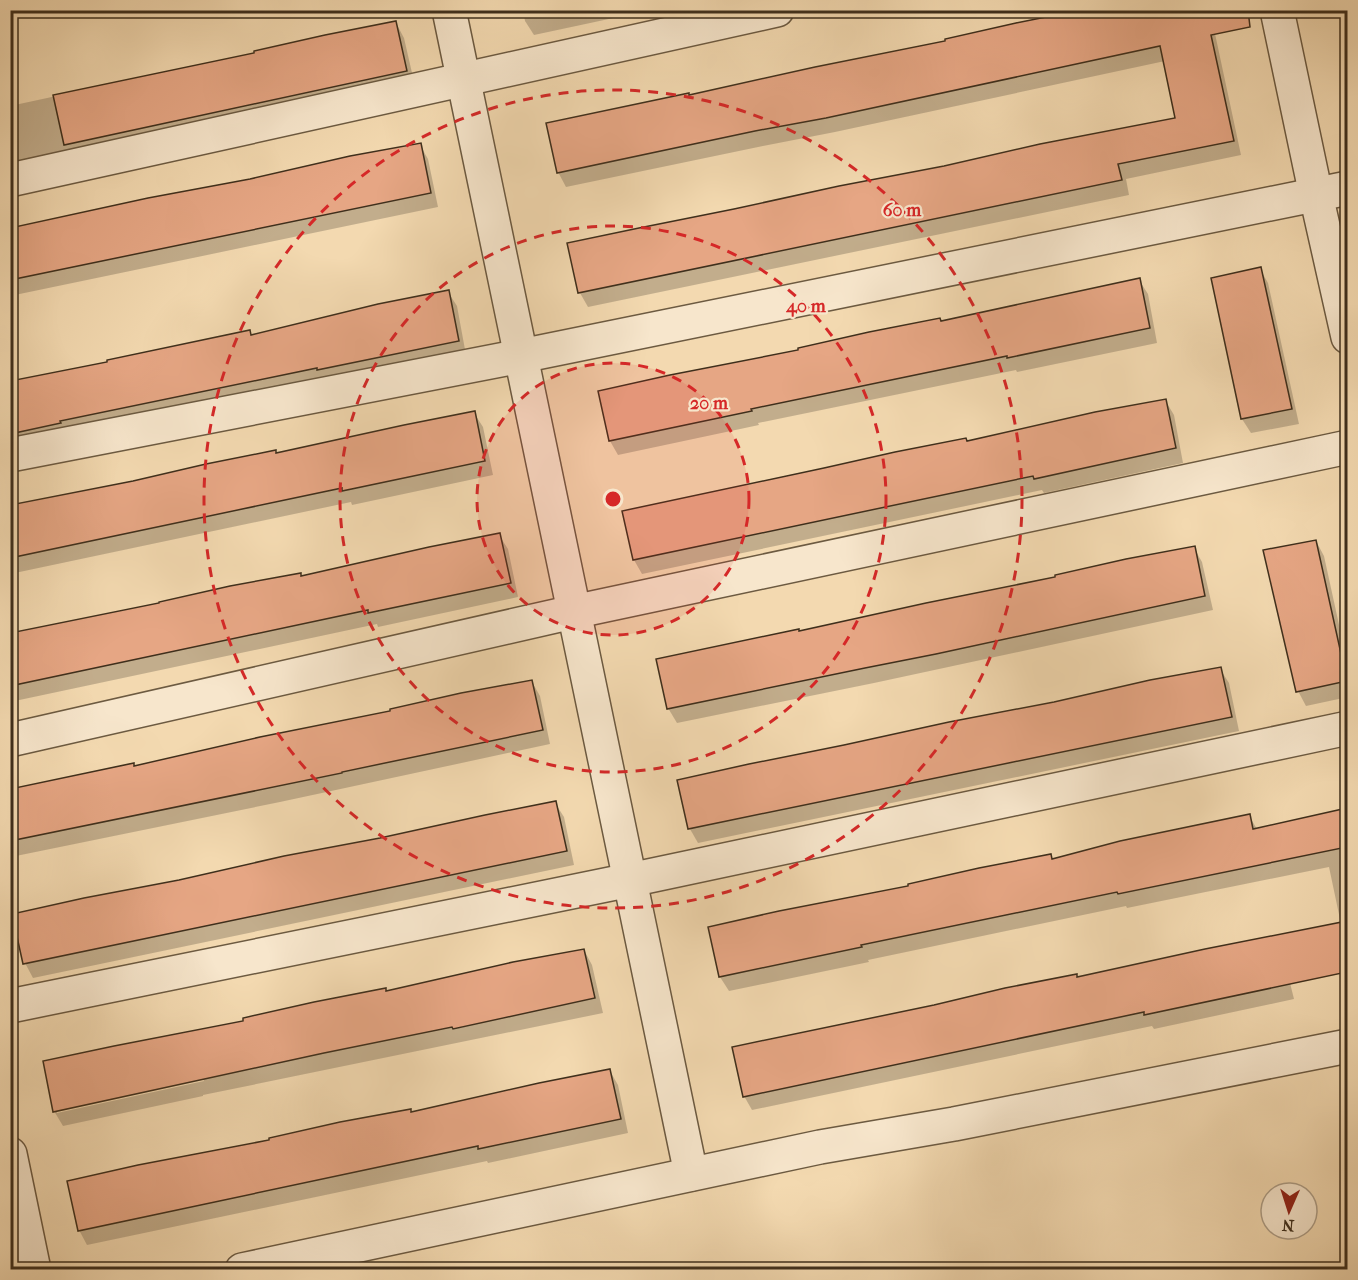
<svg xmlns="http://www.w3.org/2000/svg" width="1358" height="1280" viewBox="0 0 1358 1280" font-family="'IM FELL French Canon',serif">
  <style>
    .shadow { fill: #0003; fill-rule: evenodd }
    .building { fill: #e6a684; stroke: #3f2f1c; stroke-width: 1.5 }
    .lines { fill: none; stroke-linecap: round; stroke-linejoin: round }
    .minor-casing { stroke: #6c5a41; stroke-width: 36 }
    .tertiary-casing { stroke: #6c5a41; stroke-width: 36 }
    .minor { stroke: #f7e6cc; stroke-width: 33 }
    .tertiary { stroke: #f7e6cc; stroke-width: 33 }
    .ring { fill: none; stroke: #d62828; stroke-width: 3; stroke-dasharray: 10 8 }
    .centre { fill: #d62828; stroke: #f7e6cc; stroke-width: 3 }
    .ring-label { font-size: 18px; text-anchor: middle; font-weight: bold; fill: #d62828; stroke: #f7e6cc; stroke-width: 4.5; stroke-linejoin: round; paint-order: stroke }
  </style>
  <rect width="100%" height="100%" fill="#f3d9b0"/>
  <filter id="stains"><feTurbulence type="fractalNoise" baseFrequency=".00333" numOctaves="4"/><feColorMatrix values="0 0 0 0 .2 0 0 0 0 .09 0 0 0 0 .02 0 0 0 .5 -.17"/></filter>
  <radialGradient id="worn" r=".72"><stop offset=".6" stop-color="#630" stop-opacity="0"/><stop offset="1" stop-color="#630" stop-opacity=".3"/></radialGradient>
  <!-- shadow -->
  <g class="shadow">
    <polygon points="10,10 30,10 10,15"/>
    <polygon points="523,10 651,10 534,35 525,21"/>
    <polygon points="1211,15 1241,155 1126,179 1129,195 588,307 580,293 1177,120 1165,61 835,132 763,146 566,187 558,172 689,96"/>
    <polygon points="396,23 404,38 415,86 10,171 10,106"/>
    <polygon points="420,145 428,159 438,207 10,296 10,229"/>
    <polygon points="1260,269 1268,283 1299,424 1251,433 1242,419"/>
    <polygon points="1139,280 1148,294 1157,343 1017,372 1016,370 758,423 759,425 618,455 610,441 600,392 941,322"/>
    <polygon points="448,292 457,306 466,355 10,450 10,383 252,336"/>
    <polygon points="1165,400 1174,415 1183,463 1044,493 1042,490 642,574 634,560 623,512 967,442"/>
    <polygon points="474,413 483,427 493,475 352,505 351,502 10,574 10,508 276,454"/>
    <polygon points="499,535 508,549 518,597 378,627 377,624 10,702 10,634 302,577"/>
    <polygon points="1316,541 1324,556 1348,666 1348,697 1306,706 1298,691"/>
    <polygon points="1194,548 1202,562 1213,610 874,683 677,723 668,708 799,633"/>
    <polygon points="1220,669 1229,683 1239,731 698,843 690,829 679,781"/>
    <polygon points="532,682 540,696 550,744 280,802 11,857 10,791 134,767"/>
    <polygon points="555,803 564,817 574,865 33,978 25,963"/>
    <polygon points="1348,810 1348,972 1290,983 1294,999 1154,1029 1152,1026 752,1110 744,1096 1077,979 1341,924 1329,867 1127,908 1126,906 868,960 869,962 729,991 720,977 710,928 1052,860 1249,816 1257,829"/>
    <path d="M584 950 592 965 603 1013 203 1095V1096L63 1126 54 1111 45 1063 115 1047 245 1022 244 1019 314 1004 385 990 386 992 513 964ZM203 1079 204 1081 57 1113V1109Z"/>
    <polygon points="610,1071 618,1085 628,1133 488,1163 487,1161 87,1245 79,1230 412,1113"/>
  </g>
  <!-- building -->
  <g class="building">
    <polygon points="1081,10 1248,10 1250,27 1211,35 1234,141 1118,164 1122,180 578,293 567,243 639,228 734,209 839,186 944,166 1040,144 1175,118 1160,46 826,118 755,131 557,173 546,123 689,93 689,95 815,67 945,41 945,39 1016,23"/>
    <polygon points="396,21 407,71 64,145 53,95 254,53 254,51 325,35"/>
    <polygon points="421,143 431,193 10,280 10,228 148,198 250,179 350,156"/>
    <polygon points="1261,267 1292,409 1241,419 1211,278"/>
    <polygon points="1140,278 1150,328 1007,358 1007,356 751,409 752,411 609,441 598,391 670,375 798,350 798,348 869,332 940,318 941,321"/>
    <polygon points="449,290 459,341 317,370 317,368 60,421 61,423 10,434 10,381 107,362 107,360 250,330 251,335 378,304"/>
    <polygon points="1166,399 1176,448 1034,479 1033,476 633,560 622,511 824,468 895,452 966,438 967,441 1095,412"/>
    <polygon points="475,411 485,461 342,491 342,488 10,558 10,505 133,481 206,464 276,450 276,453 404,425"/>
    <polygon points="500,533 511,583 368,613 368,610 10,686 10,633 159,603 159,602 230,586 301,573 301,576 429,547"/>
    <polygon points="1316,540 1347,681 1296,692 1263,550"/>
    <polygon points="1195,546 1205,596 936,654 865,668 667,709 656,659 799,629 799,631 926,603 1055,577 1055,575 1126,559"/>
    <polygon points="1221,667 1232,717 688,829 677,780 749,764 844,745 949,722 1054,702 1150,680"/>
    <polygon points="532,680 543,730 342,772 342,773 10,841 10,789 134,763 134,766 260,737 390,711 390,709 461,693"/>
    <polygon points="556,801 567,851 23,964 12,914 84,898 179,880 284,856 380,838 485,815"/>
    <polygon points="1347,808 1347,847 1118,894 1117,892 861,945 862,947 719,977 708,927 779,911 908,886 908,884 979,868 1051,854 1052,859 1120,841 1250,814 1253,829"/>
    <polygon points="1347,921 1347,972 1144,1015 1144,1012 743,1097 732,1047 934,1005 1005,988 1077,974 1077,977 1205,949"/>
    <polygon points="584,949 595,998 453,1029 452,1027 324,1053 53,1112 43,1061 114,1046 243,1021 243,1018 314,1002 386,988 386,991 513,962"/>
    <polygon points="610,1069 621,1119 478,1149 478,1146 78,1231 67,1181 138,1165 269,1140 269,1138 340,1122 411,1109 411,1112 539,1083"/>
  </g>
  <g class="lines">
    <!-- minor casing -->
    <g class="minor-casing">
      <g id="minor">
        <polyline points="449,10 691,1174"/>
        <polyline points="1277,10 1316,195 1348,337"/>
        <polyline points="10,180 777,10"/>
        <polyline points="10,455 521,356 1348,188"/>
        <polyline points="10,740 573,612 1348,447"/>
        <polyline points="10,1006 630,880 1348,728"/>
        <polyline points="10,1154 34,1270"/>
      </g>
    </g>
    <!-- tertiary casing -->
    <g class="tertiary-casing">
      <polyline id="tertiary" points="242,1270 820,1147 954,1124 1348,1046"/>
    </g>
    <!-- minor -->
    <use href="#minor" class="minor"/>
    <!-- tertiary -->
    <use href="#tertiary" class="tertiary"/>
  </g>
  <!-- distance rings -->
  <circle cx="613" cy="499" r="136" fill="#d62828" fill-opacity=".12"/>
  <g class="ring">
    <circle cx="613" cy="499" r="136"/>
    <circle cx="613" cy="499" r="273"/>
    <circle cx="613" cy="499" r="409"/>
  </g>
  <circle cx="613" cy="499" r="9" class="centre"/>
  <g class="ring-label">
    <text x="902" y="216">60 m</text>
    <text x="806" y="312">40 m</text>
    <text x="709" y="409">20 m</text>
  </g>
  <!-- margin -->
  <rect width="1358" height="1280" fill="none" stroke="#f3d9b0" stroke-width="36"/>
  <rect x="12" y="12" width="1334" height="1256" fill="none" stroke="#3f2f1c" stroke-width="3"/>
  <rect x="18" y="18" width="1322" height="1244" fill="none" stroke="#3f2f1c" stroke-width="1.5"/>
  <!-- north arrow -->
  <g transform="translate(1289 1211) rotate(183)"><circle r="28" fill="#f7e6cc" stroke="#ad9d86" stroke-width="1.5"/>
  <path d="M0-4.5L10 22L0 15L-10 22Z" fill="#8f2418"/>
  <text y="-9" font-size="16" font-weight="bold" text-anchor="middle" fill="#3f2f1c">N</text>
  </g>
  <rect width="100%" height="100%" filter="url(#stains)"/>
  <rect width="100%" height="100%" fill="url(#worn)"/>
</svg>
